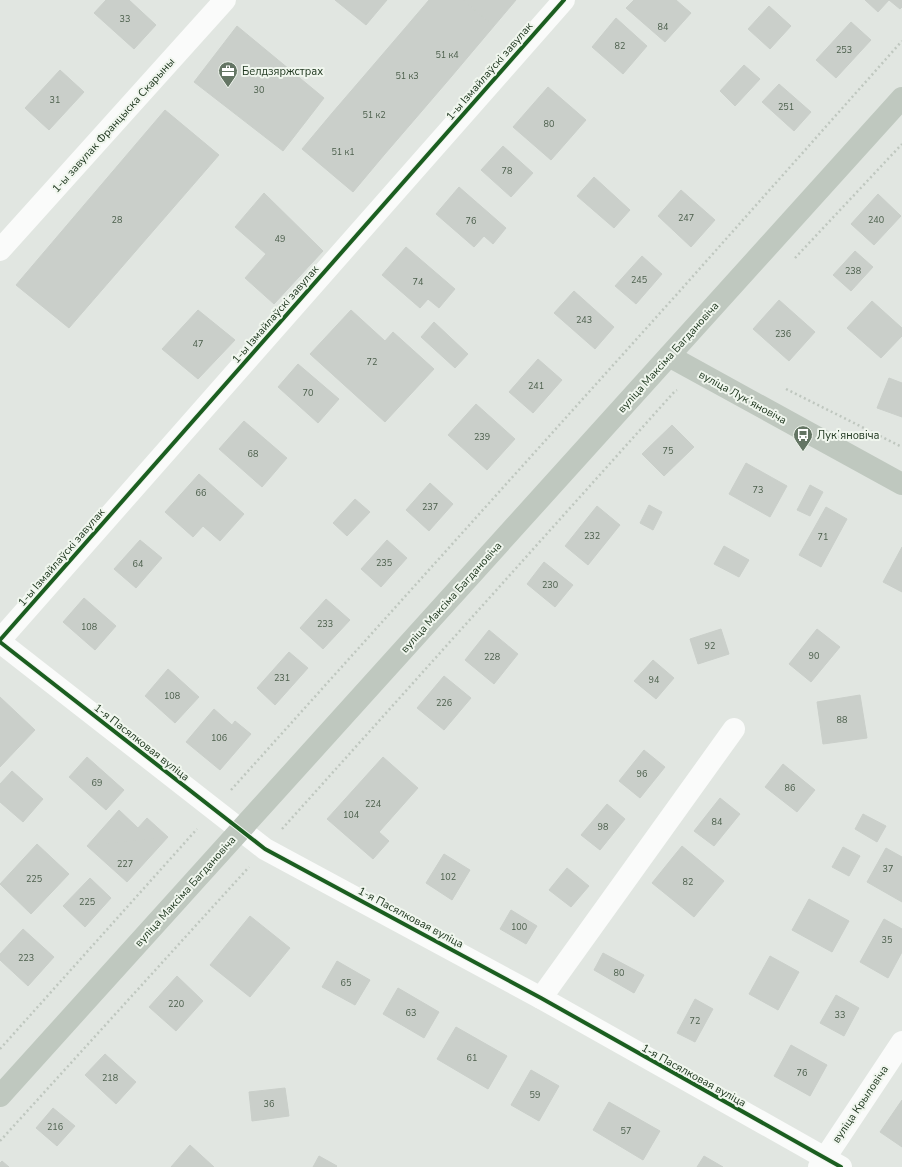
<svg xmlns="http://www.w3.org/2000/svg" width="902" height="1167" viewBox="0 0 902 1167" font-family="'Nunito Sans',sans-serif">
  <style>
    .building { fill: #cacfca; stroke: #cacfca }
    .lines { fill: none; stroke-linecap: round; stroke-linejoin: round }
    .path { stroke: #bfc7bf; stroke-width: 2.5; stroke-dasharray: 2 3; stroke-linecap: butt }
    .minor { stroke: #fafbfa; stroke-width: 22 }
    .major { stroke: #bfc8bf; stroke-width: 22 }
    .cycleway-casing { stroke: #f0f6ee; stroke-width: 6 }
    .cycleway { stroke: #1b5e20; stroke-width: 4 }
    .labels { text-anchor: middle; stroke-width: 4; stroke-linejoin: round; paint-order: stroke }
    .number-label { font-size: 9px; fill: #4b5e4b }
    .poi-label { font-size: 11px; fill: #203820; stroke: #f0f6ee; text-anchor: start }
    .street-label { font-size: 11px; fill: #203820; stroke: #f0f6ee }
  </style>
  <rect width="100%" height="100%" fill="#e1e6e1"/>
  <!-- building -->
  <g class="building">
    <polygon points="106,0 129,0 156,25 134,49 94,13"/>
    <polygon points="335,0 387,0 366,25"/>
    <polygon points="429,0 463,0 494,26 451,77 400,34"/>
    <polygon points="463,0 516,0 494,26"/>
    <polygon points="634,0 676,0 691,13 665,42 626,8"/>
    <polygon points="865,0 889,0 878,12"/>
    <polygon points="889,0 902,0 902,7 900,9"/>
    <polygon points="769,6 791,26 770,49 748,29"/>
    <polygon points="616,18 647,46 623,74 592,47"/>
    <polygon points="851,22 871,40 836,78 816,60"/>
    <polygon points="237,26 324,98 283,151 194,82"/>
    <polygon points="400,34 451,77 415,119 364,76"/>
    <polygon points="744,65 760,79 735,106 720,91"/>
    <polygon points="60,70 84,92 49,130 25,108"/>
    <polygon points="364,76 415,119 384,155 333,112"/>
    <polygon points="779,84 811,112 794,131 762,102"/>
    <polygon points="548,87 586,120 551,160 513,127"/>
    <polygon points="165,110 219,155 69,328 16,285"/>
    <polygon points="333,112 384,155 353,192 302,149"/>
    <polygon points="503,146 533,173 511,197 481,170"/>
    <polygon points="594,177 630,210 614,228 577,196"/>
    <polygon points="459,187 506,228 493,244 484,236 474,247 436,214"/>
    <polygon points="681,190 715,220 691,247 658,216"/>
    <polygon points="264,193 323,251 274,304 245,278 266,254 235,227"/>
    <polygon points="878,194 901,216 874,245 851,224"/>
    <polygon points="406,247 455,289 439,308 428,299 420,308 382,275"/>
    <polygon points="855,251 873,267 851,291 833,275"/>
    <polygon points="642,256 662,274 636,304 615,286"/>
    <polygon points="574,291 614,327 595,349 554,313"/>
    <polygon points="779,300 815,332 789,361 753,329"/>
    <polygon points="872,301 902,328 902,336 881,358 847,328"/>
    <polygon points="198,310 235,340 198,379 162,349"/>
    <polygon points="351,310 385,341 393,332 434,369 385,422 310,354"/>
    <polygon points="434,322 468,354 455,368 421,337"/>
    <polygon points="538,359 562,380 533,413 509,392"/>
    <polygon points="298,364 339,399 318,423 278,387"/>
    <polygon points="889,378 902,383 902,417 877,408"/>
    <polygon points="476,404 515,439 487,470 448,435"/>
    <polygon points="244,421 287,458 262,487 219,449"/>
    <polygon points="672,425 694,447 664,476 642,454"/>
    <polygon points="746,463 787,486 770,517 729,494"/>
    <polygon points="199,474 244,514 220,541 203,526 193,537 165,512"/>
    <polygon points="430,483 453,504 429,531 406,510"/>
    <polygon points="810,485 823,492 810,516 797,510"/>
    <polygon points="355,499 370,512 347,536 333,523"/>
    <polygon points="649,505 662,512 653,530 640,523"/>
    <polygon points="597,506 620,525 588,565 565,546"/>
    <polygon points="826,507 847,519 821,567 799,555"/>
    <polygon points="140,540 162,558 136,588 114,569"/>
    <polygon points="387,540 407,558 381,587 361,569"/>
    <polygon points="724,546 749,560 739,577 714,564"/>
    <polygon points="902,547 902,592 883,582"/>
    <polygon points="544,562 573,585 555,607 527,584"/>
    <polygon points="84,598 116,626 95,650 63,622"/>
    <polygon points="326,599 350,620 323,649 300,628"/>
    <polygon points="721,629 729,654 698,664 690,639"/>
    <polygon points="817,629 840,647 811,682 789,664"/>
    <polygon points="489,630 518,654 494,684 465,660"/>
    <polygon points="289,652 308,668 275,705 257,688"/>
    <polygon points="653,660 674,678 656,699 634,681"/>
    <polygon points="168,669 199,697 175,723 145,696"/>
    <polygon points="444,676 471,698 444,730 417,708"/>
    <polygon points="860,695 867,738 823,744 817,702"/>
    <polygon points="0,697 35,730 0,767"/>
    <polygon points="214,709 232,725 235,721 251,734 220,770 186,742"/>
    <polygon points="644,750 665,767 640,798 619,781"/>
    <polygon points="87,757 124,790 106,810 69,777"/>
    <polygon points="383,757 418,788 379,832 389,841 373,859 327,819"/>
    <polygon points="783,764 815,790 797,812 765,787"/>
    <polygon points="12,771 43,799 23,822 0,802 0,784"/>
    <polygon points="720,798 740,814 714,846 694,831"/>
    <polygon points="607,804 625,819 600,850 581,835"/>
    <polygon points="119,810 138,828 147,818 168,837 87,846"/>
    <polygon points="863,814 886,826 877,842 855,829"/>
    <polygon points="168,837 127,882 87,846"/>
    <polygon points="37,844 69,874 31,914 0,884"/>
    <polygon points="682,846 724,881 694,917 652,883"/>
    <polygon points="843,847 860,856 849,876 832,867"/>
    <polygon points="886,848 902,857 902,902 867,882"/>
    <polygon points="444,854 470,870 452,900 426,883"/>
    <polygon points="567,868 589,886 571,907 549,890"/>
    <polygon points="90,878 111,898 85,927 63,906"/>
    <polygon points="809,899 849,921 832,952 792,930"/>
    <polygon points="511,910 537,926 526,944 500,929"/>
    <polygon points="250,916 250,997 210,965"/>
    <polygon points="250,916 290,948 250,997"/>
    <polygon points="884,919 902,929 902,952 888,978 860,962"/>
    <polygon points="23,929 54,957 28,986 0,960 0,954"/>
    <polygon points="603,953 644,975 634,993 594,970"/>
    <polygon points="770,956 799,972 778,1010 749,994"/>
    <polygon points="337,961 370,980 355,1005 322,987"/>
    <polygon points="177,976 203,1001 176,1031 149,1007"/>
    <polygon points="398,988 439,1012 424,1038 383,1014"/>
    <polygon points="836,995 859,1008 844,1036 820,1023"/>
    <polygon points="695,999 713,1009 695,1042 677,1033"/>
    <polygon points="456,1027 507,1056 488,1089 437,1059"/>
    <polygon points="791,1045 827,1065 810,1096 774,1076"/>
    <polygon points="105,1054 136,1082 116,1104 85,1075"/>
    <polygon points="531,1070 559,1086 539,1121 511,1105"/>
    <polygon points="285,1088 289,1116 252,1121 249,1092"/>
    <polygon points="902,1100 902,1147 880,1132"/>
    <polygon points="609,1102 660,1131 643,1160 593,1130"/>
    <polygon points="53,1108 75,1126 57,1146 36,1128"/>
    <polygon points="190,1145 214,1167 171,1167"/>
    <polygon points="319,1156 337,1166 336,1167 313,1167"/>
    <polygon points="704,1156 723,1167 697,1167"/>
    <polygon points="2,1161 9,1167 0,1167 0,1163"/>
  </g>
  <g class="lines">
    <!-- path -->
    <g class="path">
      <polyline points="795,258 902,144"/>
      <polyline points="786,389 902,447"/>
      <polyline points="231,790 678,293 902,41"/>
      <polyline points="282,829 675,391 677,390"/>
      <polyline points="0,1049 197,829"/>
      <polyline points="0,1141 249,867"/>
    </g>
    <!-- minor -->
    <g class="minor">
      <polyline points="0,250 225,0"/>
      <polyline points="0,640 564,0"/>
      <polyline points="0,642 265,849 541,998 841,1167"/>
      <polyline points="541,998 734,729"/>
      <polyline points="819,1167 902,1042"/>
    </g>
    <!-- major -->
    <g class="major">
      <polyline points="669,356 902,484"/>
      <polyline points="0,1096 902,98"/>
    </g>
    <!-- cycleway casing -->
    <g class="cycleway-casing">
      <g id="cycleway">
        <polyline points="0,640 564,0"/>
        <polyline points="0,642 265,849 541,998 841,1167"/>
      </g>
    </g>
    <!-- cycleway -->
    <use href="#cycleway" class="cycleway"/>
  </g>
  <!-- icons -->
  <defs>
    <g id="office-pin" transform="scale(1)"><path d="M0 17L-7.5 6A9.5 9.5 0 1 1 7.5 6Z" fill="#647564" stroke="#f0f6ee"/><path d="M-6-3h4V-5.5h4V-3h4V5H-6ZM-1-4.5V-3h2v-1.5ZM-6 0V1H6V0Z" fill="#fff"/></g>
    <g id="bus-pin" transform="scale(1)"><path d="M0 17L-7.5 6A9.5 9.5 0 1 1 7.5 6Z" fill="#647564" stroke="#f0f6ee"/><path d="M-5-6H5V4H4V6H2V4H-2V6H-4V4H-5ZM-3.5-4V0h7V-4ZM-3.5 1.2v1.5H-2V1.2ZM2 1.2v1.5H3.5V1.2Z" fill="#fff"/></g>
  </defs>
  <g fill-rule="evenodd">
    <use href="#office-pin" x="228" y="71"/>
    <use href="#bus-pin" x="803" y="435"/>
  </g>
  <g class="labels">
    <!-- number labels -->
    <g class="number-label">
      <text x="125" y="22">33</text>
      <text x="663" y="30">84</text>
      <text x="620" y="49">82</text>
      <text x="844" y="53">253</text>
      <text x="447" y="58">51 к4</text>
      <text x="407" y="79">51 к3</text>
      <text x="259" y="93">30</text>
      <text x="55" y="103">31</text>
      <text x="786" y="110">251</text>
      <text x="374" y="118">51 к2</text>
      <text x="549" y="127">80</text>
      <text x="343" y="155">51 к1</text>
      <text x="507" y="174">78</text>
      <text x="686" y="221">247</text>
      <text x="117" y="223">28</text>
      <text x="876" y="223">240</text>
      <text x="471" y="224">76</text>
      <text x="280" y="242">49</text>
      <text x="853" y="274">238</text>
      <text x="639" y="283">245</text>
      <text x="418" y="285">74</text>
      <text x="584" y="323">243</text>
      <text x="783" y="337">236</text>
      <text x="198" y="347">47</text>
      <text x="372" y="365">72</text>
      <text x="536" y="389">241</text>
      <text x="308" y="396">70</text>
      <text x="482" y="440">239</text>
      <text x="668" y="454">75</text>
      <text x="253" y="457">68</text>
      <text x="758" y="493">73</text>
      <text x="201" y="496">66</text>
      <text x="430" y="510">237</text>
      <text x="592" y="539">232</text>
      <text x="823" y="540">71</text>
      <text x="384" y="566">235</text>
      <text x="138" y="567">64</text>
      <text x="550" y="588">230</text>
      <text x="325" y="627">233</text>
      <text x="89" y="630">108</text>
      <text x="710" y="649">92</text>
      <text x="814" y="659">90</text>
      <text x="492" y="660">228</text>
      <text x="282" y="681">231</text>
      <text x="654" y="683">94</text>
      <text x="172" y="699">108</text>
      <text x="444" y="706">226</text>
      <text x="842" y="723">88</text>
      <text x="219" y="741">106</text>
      <text x="642" y="777">96</text>
      <text x="97" y="786">69</text>
      <text x="790" y="791">86</text>
      <text x="373" y="807">224</text>
      <text x="351" y="818">104</text>
      <text x="717" y="825">84</text>
      <text x="603" y="830">98</text>
      <text x="125" y="867">227</text>
      <text x="888" y="872">37</text>
      <text x="448" y="880">102</text>
      <text x="34" y="882">225</text>
      <text x="688" y="885">82</text>
      <text x="87" y="905">225</text>
      <text x="519" y="930">100</text>
      <text x="887" y="943">35</text>
      <text x="26" y="961">223</text>
      <text x="619" y="976">80</text>
      <text x="346" y="986">65</text>
      <text x="176" y="1007">220</text>
      <text x="411" y="1016">63</text>
      <text x="840" y="1018">33</text>
      <text x="695" y="1024">72</text>
      <text x="472" y="1061">61</text>
      <text x="802" y="1076">76</text>
      <text x="110" y="1081">218</text>
      <text x="535" y="1098">59</text>
      <text x="269" y="1107">36</text>
      <text x="55" y="1130">216</text>
      <text x="626" y="1134">57</text>
    </g>
    <!-- poi labels -->
    <g class="poi-label">
      <text x="242" y="75">Белдзяржстрах</text>
      <text x="817" y="439">Лукʼяновіча</text>
    </g>
    <!-- street labels -->
    <g class="street-label">
      <text transform="translate(489 71) rotate(-49)" y="4">1-ы Ізмайлаўскі завулак</text>
      <text transform="translate(113 125) rotate(-48)" y="4">1-ы завулак Францыска Скарыны</text>
      <text transform="translate(275 314) rotate(-49)" y="4">1-ы Ізмайлаўскі завулак</text>
      <text transform="translate(668 357) rotate(-48)" y="4">вуліца Максіма Багдановіча</text>
      <text transform="translate(743 397) rotate(29)" y="4">вуліца Лукʼяновіча</text>
      <text transform="translate(61 557) rotate(-49)" y="4">1-ы Ізмайлаўскі завулак</text>
      <text transform="translate(451 597) rotate(-48)" y="4">вуліца Максіма Багдановіча</text>
      <text transform="translate(142 742) rotate(38)" y="4">1-я Пасялковая вуліца</text>
      <text transform="translate(185 891) rotate(-48)" y="4">вуліца Максіма Багдановіча</text>
      <text transform="translate(411 917) rotate(28)" y="4">1-я Пасялковая вуліца</text>
      <text transform="translate(694 1075) rotate(29)" y="4">1-я Пасялковая вуліца</text>
      <text transform="translate(860 1104) rotate(-56)" y="4">вуліца Крыловіча</text>
    </g>
  </g>
</svg>
